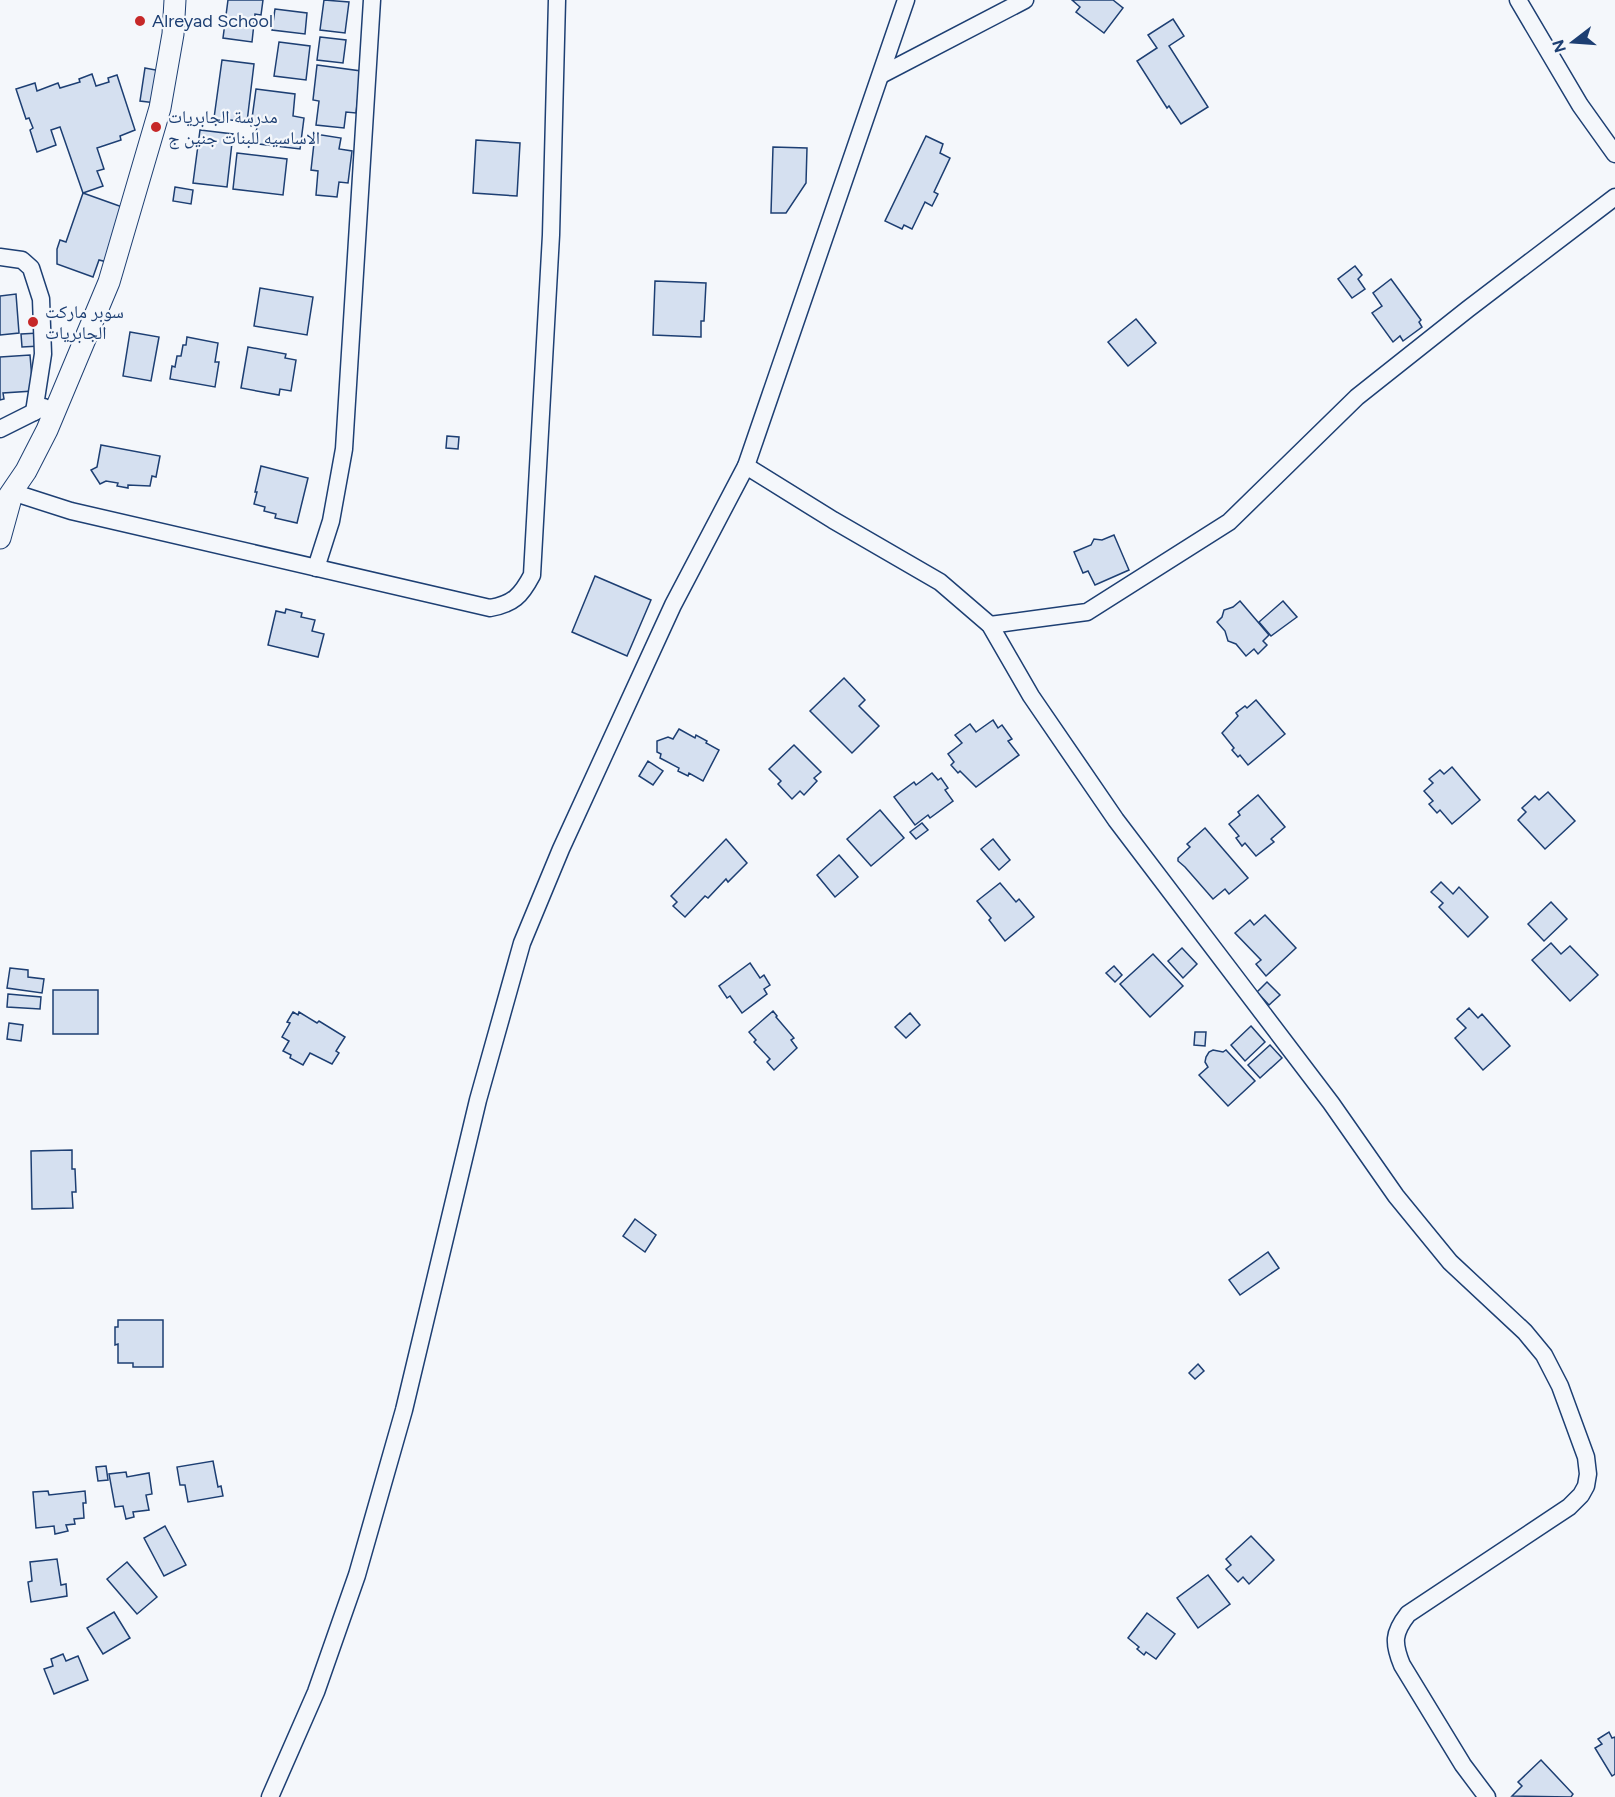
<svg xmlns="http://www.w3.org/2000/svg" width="1615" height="1797" viewBox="0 0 1615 1797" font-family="Figtree,'Noto Naskh Arabic',sans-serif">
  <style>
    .building { fill: #d5e0f0; stroke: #1d3f73; stroke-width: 1.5 }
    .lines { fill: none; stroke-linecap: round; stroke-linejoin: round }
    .minor-casing { stroke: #1d3f73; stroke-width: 19 }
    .tertiary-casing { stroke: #1d3f73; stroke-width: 23 }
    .minor { stroke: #f4f7fb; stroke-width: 16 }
    .tertiary { stroke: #f4f7fb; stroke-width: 21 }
    .poi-dot { fill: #c62828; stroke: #f4f7fb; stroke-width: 2 }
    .labels { text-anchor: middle; stroke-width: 4.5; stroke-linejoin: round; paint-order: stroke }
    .poi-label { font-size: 18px; fill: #1d3f73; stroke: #f4f7fb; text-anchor: start }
  </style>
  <rect width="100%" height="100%" fill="#f4f7fb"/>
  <!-- building -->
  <g class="building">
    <polygon points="228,0 263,0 261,15 255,14 252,42 223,38"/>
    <polygon points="324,0 349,2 345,33 320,30"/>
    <polygon points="1072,0 1113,0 1123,8 1104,33 1076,12 1080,7"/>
    <polygon points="275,9 307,13 305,34 272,30"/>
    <polygon points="1173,19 1184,36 1169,46 1208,107 1181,124 1169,106 1167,108 1137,61 1157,48 1148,35"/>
    <polygon points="320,37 346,40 343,63 317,60"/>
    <polygon points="279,42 310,46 306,80 274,76"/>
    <polygon points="222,60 254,64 247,122 214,118"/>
    <polygon points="317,65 361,71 356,113 346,112 344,128 316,125 319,101 313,100"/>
    <polygon points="145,68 161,71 156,103 140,101"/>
    <polygon points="92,74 96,86 109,82 108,78 117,75 135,130 120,136 121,140 97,148 104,169 97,171 103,186 83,193 60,127 51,130 56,145 37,152 30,130 33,128 29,118 26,119 16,89 35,83 37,91 58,83 60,88 80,82 79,79"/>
    <polygon points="256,89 295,94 293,116 304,118 300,149 259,144 259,139 255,139 257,127 251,126"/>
    <polygon points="200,130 233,134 227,187 193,183"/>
    <polygon points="315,134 341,138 339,149 352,151 348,183 339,182 337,197 316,195 318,171 311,170"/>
    <polygon points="926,136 943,144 940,153 950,158 934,192 938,194 932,206 925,202 912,229 904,225 902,229 885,221"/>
    <polygon points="476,140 520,143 517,196 473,193"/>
    <polygon points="773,147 807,148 806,183 786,213 771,213"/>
    <polygon points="237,153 287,159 283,195 233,189"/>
    <polygon points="175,187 193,190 191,204 173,201"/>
    <polygon points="83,193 125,208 107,262 99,260 93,277 57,264 57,249 60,240 66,242"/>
    <polygon points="1355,266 1362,275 1358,279 1365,289 1352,298 1338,279"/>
    <polygon points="1391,279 1421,320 1419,322 1422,327 1403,341 1400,336 1393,342 1372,313 1382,306 1373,293"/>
    <polygon points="655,281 706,283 704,321 701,321 701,337 653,335"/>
    <polygon points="260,288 313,297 307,335 254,326"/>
    <polygon points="16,294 19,333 0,335 0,296"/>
    <polygon points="1136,319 1156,343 1128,366 1108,342"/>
    <polygon points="130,332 159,337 151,381 123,376"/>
    <polygon points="39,333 40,346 22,347 21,334"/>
    <polygon points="187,337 218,343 215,362 219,362 215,387 170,379 172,366 175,367 177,356 181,356 183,345 186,345"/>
    <polygon points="248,347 286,354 285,358 296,360 291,391 280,389 279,395 241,388"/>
    <polygon points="30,355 33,391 3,393 4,399 0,400 0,357"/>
    <polygon points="447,436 459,437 458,449 446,448"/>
    <polygon points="101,445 160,456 156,477 152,476 150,486 128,485 128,488 117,486 118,483 106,481 100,484 91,470 97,467"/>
    <polygon points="261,466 308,478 297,523 275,518 276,514 264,511 265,507 254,504 257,492 255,492"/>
    <polygon points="1114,535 1129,570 1095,585 1088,571 1083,573 1074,552 1091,545 1094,539 1102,540"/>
    <polygon points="595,576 651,600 627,656 572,632"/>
    <polygon points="1240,601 1269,635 1263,641 1267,645 1258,654 1254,649 1246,656 1236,644 1228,641 1225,631 1217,622 1222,617 1224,610 1233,607"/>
    <polygon points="1283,601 1297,617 1271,636 1259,622"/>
    <polygon points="286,609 302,613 301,617 315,620 312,631 324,634 318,657 268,645 276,611 285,613"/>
    <polygon points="844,678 865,700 859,706 879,726 852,753 810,711"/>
    <polygon points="1256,700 1285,734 1248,765 1240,755 1238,757 1232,750 1234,748 1222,733 1238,716 1236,713 1245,706 1247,708"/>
    <polygon points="993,720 998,728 1002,725 1012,739 1008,741 1019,755 976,787 960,771 958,773 951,765 954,762 948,754 962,743 955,735 970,724 976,732"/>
    <polygon points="679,729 695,738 696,735 707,741 706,743 719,750 703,781 689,773 688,776 678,771 679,768 660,758 661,754 657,752 657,741 668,737 673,739"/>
    <polygon points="794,745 821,772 814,778 817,781 804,795 800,791 792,799 778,784 781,781 769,769"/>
    <polygon points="648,761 663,771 653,785 639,776"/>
    <polygon points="1452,767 1480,800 1452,824 1440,810 1437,813 1429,804 1433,801 1424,791 1433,783 1429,779 1440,770 1444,774"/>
    <polygon points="932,773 938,780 941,778 948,788 945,790 953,801 930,818 928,815 915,825 894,797 914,782 916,785"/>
    <polygon points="1548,792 1575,821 1545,849 1518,820 1526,812 1522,808 1535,796 1539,800"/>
    <polygon points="1258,795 1285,827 1271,839 1274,842 1256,856 1245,843 1242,846 1236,838 1239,836 1229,824 1240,815 1238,812"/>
    <polygon points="880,810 904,838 871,866 847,839"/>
    <polygon points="922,823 928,830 916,839 910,832"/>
    <polygon points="1205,828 1248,878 1229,894 1225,889 1213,899 1185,867 1178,861 1178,858 1190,847 1187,844"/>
    <polygon points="726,839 747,863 728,882 726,879 708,898 705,896 685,917 673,906 677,902 671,896"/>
    <polygon points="993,839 1010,860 999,870 981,849"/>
    <polygon points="839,855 858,877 835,897 817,875"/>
    <polygon points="1441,882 1453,894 1459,887 1488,917 1468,937 1439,907 1443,903 1431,892"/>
    <polygon points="1000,883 1016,902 1019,899 1034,917 1005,941 989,920 991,918 977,901"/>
    <polygon points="1551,902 1567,919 1544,941 1528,924"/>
    <polygon points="1265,915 1296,948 1266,976 1256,964 1261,960 1235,933 1250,920 1254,925"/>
    <polygon points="1551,943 1561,954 1570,946 1598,975 1570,1001 1532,960"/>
    <polygon points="1182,948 1197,964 1183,978 1168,961"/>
    <polygon points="1153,954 1183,986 1150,1017 1120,984"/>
    <polygon points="750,963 760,978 764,975 770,985 764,989 767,994 742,1013 730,996 727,998 719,986"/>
    <polygon points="1114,966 1122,975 1115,982 1106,973"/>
    <polygon points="10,968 28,970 28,977 44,979 42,993 7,988"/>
    <polygon points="1267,982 1280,995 1269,1005 1257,992"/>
    <rect x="53" y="990" width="45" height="44"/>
    <polygon points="8,994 41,997 40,1009 7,1007"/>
    <polygon points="1469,1008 1478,1018 1482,1014 1510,1046 1483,1070 1455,1038 1466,1028 1457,1019"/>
    <polygon points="773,1011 777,1016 776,1017 794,1038 791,1040 797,1048 774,1070 767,1062 770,1059 754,1042 756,1040 749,1032"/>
    <polygon points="293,1012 298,1015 299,1012 317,1023 319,1021 345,1037 336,1051 339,1053 332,1064 310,1053 303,1065 290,1058 291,1055 283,1051 289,1041 282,1037 290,1023 287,1022"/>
    <polygon points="910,1013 920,1025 906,1038 895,1027"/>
    <polygon points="9,1023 23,1025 21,1041 7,1039"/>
    <polygon points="1251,1026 1265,1042 1245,1061 1231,1045"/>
    <polygon points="1195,1032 1206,1032 1205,1046 1194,1045"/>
    <polygon points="1270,1045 1282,1058 1260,1078 1248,1065"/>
    <polygon points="1213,1050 1223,1052 1226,1050 1255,1081 1228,1106 1199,1075 1208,1067 1205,1062 1206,1057 1209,1052"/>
    <polygon points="72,1150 72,1169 75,1169 76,1192 72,1192 73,1208 32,1209 31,1151"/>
    <polygon points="635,1219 656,1235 645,1252 623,1236"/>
    <polygon points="1268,1252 1279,1268 1240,1295 1229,1280"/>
    <polygon points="118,1320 163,1320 163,1367 133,1367 133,1363 118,1363 118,1344 115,1345 115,1327 118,1327"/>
    <polygon points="1198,1364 1204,1371 1195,1379 1189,1373"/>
    <polygon points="213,1461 218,1487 221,1486 223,1496 188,1502 185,1485 180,1485 177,1467"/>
    <polygon points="106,1466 108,1480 98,1481 96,1467"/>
    <polygon points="126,1472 127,1477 149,1473 152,1494 146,1495 149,1510 133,1512 134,1517 126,1519 123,1506 115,1507 109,1474"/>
    <polygon points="48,1491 49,1495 85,1491 86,1503 83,1503 84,1518 74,1519 75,1524 66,1525 68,1531 55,1534 54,1526 36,1528 33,1492"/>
    <polygon points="165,1526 186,1565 164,1576 144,1538"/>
    <polygon points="1251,1536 1274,1560 1249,1584 1243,1577 1238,1582 1226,1569 1231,1565 1226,1559"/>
    <polygon points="57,1559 61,1585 66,1584 67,1596 31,1602 28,1582 32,1581 30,1562"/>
    <polygon points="127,1562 157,1597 137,1614 107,1579"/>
    <polygon points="1208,1575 1230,1604 1198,1628 1177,1598"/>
    <polygon points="114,1612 130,1638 103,1654 87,1628"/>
    <polygon points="1147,1613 1175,1634 1156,1659 1146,1652 1144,1655 1137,1649 1139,1647 1128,1638"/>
    <polygon points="63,1654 66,1661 78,1656 88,1680 54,1694 44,1669 53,1666 51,1659"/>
    <polygon points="1609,1732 1612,1738 1615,1737 1615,1774 1612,1776 1595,1748 1602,1744 1598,1739"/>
    <polygon points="1541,1760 1573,1794 1571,1797 1512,1796 1522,1786 1518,1782"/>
  </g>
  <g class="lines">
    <!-- minor casing -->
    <g class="minor-casing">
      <g id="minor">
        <polyline points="1518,0 1580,105 1615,154"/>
        <polyline points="881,75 1025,0"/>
        <polyline points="0,257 22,260 31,268 41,299 43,354 34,412"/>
        <polyline points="0,429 44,407"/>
        <path d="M746 466 833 520 940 582 990 625 1031 696 1116 820 1331 1103 1396 1196 1450 1262 1525 1332 1544 1355 1560 1386 1586 1457 1588 1474 1586 1486 1581 1495 1569 1507 1408 1614C1393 1633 1393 1643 1402 1665L1463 1765 1487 1797"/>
        <path d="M12 492 71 511 490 608C513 604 521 596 532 575L551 235 557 0"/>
        <polyline points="316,568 331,521 344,449 372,0"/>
        <polyline points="990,625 1087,612 1229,522 1357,397 1468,309 1615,197"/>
        <polyline points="270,1797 316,1692 357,1575 404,1410 478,1100 522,943 561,849 673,605 746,466 906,0"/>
      </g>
    </g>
    <!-- tertiary casing -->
    <g class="tertiary-casing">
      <g id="tertiary">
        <polyline points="0,509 26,471 47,430 109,282 160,108 173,34 175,0"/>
        <polyline points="0,538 11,498"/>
      </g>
    </g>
    <!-- minor -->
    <use href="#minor" class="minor"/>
    <!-- tertiary -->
    <use href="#tertiary" class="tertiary"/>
  </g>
  <!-- markers -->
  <g class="poi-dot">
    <circle cx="140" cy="21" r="6"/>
    <circle cx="156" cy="127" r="6"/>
    <circle cx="33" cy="322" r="6"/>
  </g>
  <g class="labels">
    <!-- poi labels -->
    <g class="poi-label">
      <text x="152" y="27">Alreyad School</text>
      <text x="168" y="123">مدرسة الجابريات<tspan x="168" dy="21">الاساسيه للبنات جنين ج</tspan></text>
      <text x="45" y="318">سوبر ماركت<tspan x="45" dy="21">الجابريات</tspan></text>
    </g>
  </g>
  <!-- north arrow -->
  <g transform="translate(1573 42) rotate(253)" stroke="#f4f7fb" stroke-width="4.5" paint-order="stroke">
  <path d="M0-4.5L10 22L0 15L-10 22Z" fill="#1d3f73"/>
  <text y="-9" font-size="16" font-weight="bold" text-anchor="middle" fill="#1d3f73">N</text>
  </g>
</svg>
